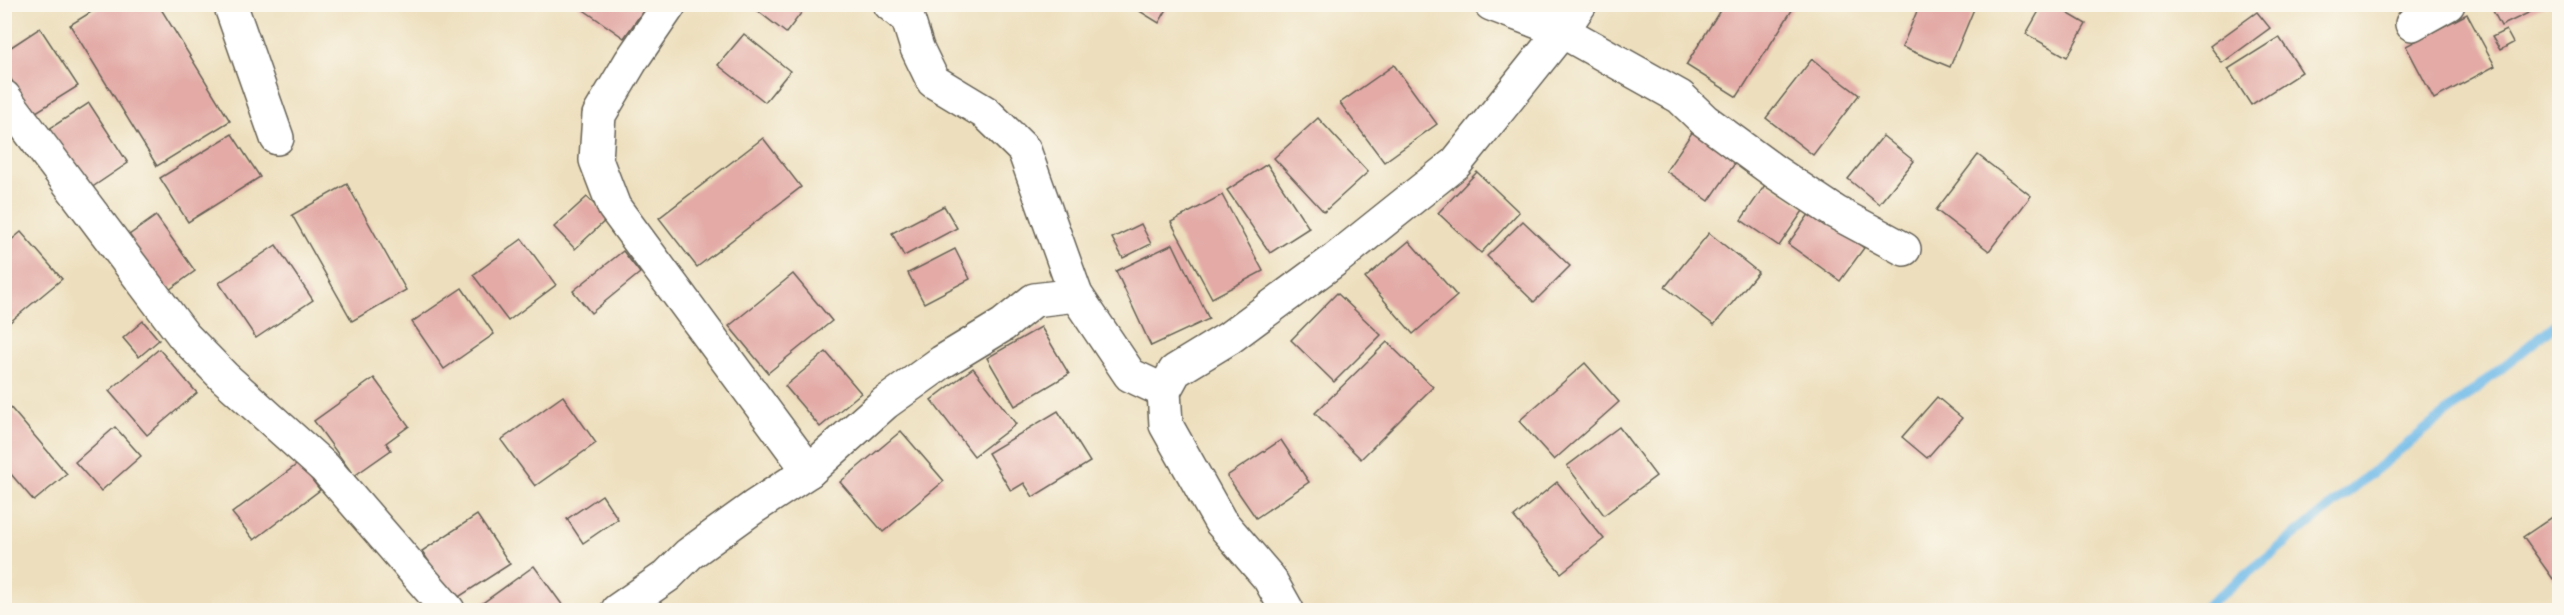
<svg xmlns="http://www.w3.org/2000/svg" width="2564" height="615" viewBox="0 0 2564 615" font-family="Mali,sans-serif">
  <style>
    .lines { fill: none; stroke-linecap: round; stroke-linejoin: round }
    .stream { stroke: #71bbe9; stroke-width: 10 }
    .building { fill: #e3aaa6 }
    .street-casing { stroke: #656054; stroke-width: 36 }
    .street { stroke: #fff; stroke-width: 33 }
  </style>
  <rect width="100%" height="100%" fill="#fbf7ec"/>
  <filter id="ink" filterUnits="userSpaceOnUse"><feTurbulence type="fractalNoise" baseFrequency=".0167" numOctaves="2"/><feDisplacementMap in="SourceGraphic" scale="12" xChannelSelector="R" yChannelSelector="G"/><feConvolveMatrix kernelMatrix="1 2 1 2 8 2 1 2 1" color-interpolation-filters="sRGB"/></filter>
  <filter id="wash" filterUnits="userSpaceOnUse"><feTurbulence type="fractalNoise" baseFrequency=".008" numOctaves="4" result="noise"/><feDisplacementMap in="SourceGraphic" scale="24" xChannelSelector="R" yChannelSelector="G"/><feGaussianBlur stdDeviation="1.35" result="paint"/><feColorMatrix in="noise" values="0 0 0 0 0 0 0 0 0 0 0 0 0 0 0 0 0 1.4 0 .05"/><feComposite in="paint" operator="in"/></filter>
  <g filter="url(#wash)">
    <rect width="100%" height="100%" fill="#eddfbd"/>
    <g class="lines">
      <!-- stream -->
      <polyline class="stream" points="2202,610 2560,321"/>
    </g>
    <g id="blocks">
      <!-- building -->
      <g class="building">
        <polygon points="104,4 158,4 230,121 157,166 70,25"/>
        <polygon points="579,4 648,4 624,38 578,6"/>
        <polygon points="749,4 808,4 786,33"/>
        <polygon points="1128,4 1170,4 1159,23"/>
        <polygon points="1724,4 1796,4 1737,97 1686,65"/>
        <polygon points="1920,4 1976,4 1950,67 1902,47"/>
        <polygon points="2043,4 2052,4 2086,24 2067,57 2026,34"/>
        <polygon points="2496,4 2547,4 2501,26 2491,7"/>
        <polygon points="2257,12 2270,28 2222,63 2210,46"/>
        <polygon points="2467,14 2495,66 2434,99 2406,46"/>
        <polygon points="40,28 78,86 33,114 5,70 5,51"/>
        <polygon points="2506,30 2513,43 2500,50 2492,37"/>
        <polygon points="744,34 790,71 765,102 718,65"/>
        <polygon points="2279,37 2302,72 2251,105 2228,69"/>
        <polygon points="1812,59 1859,95 1813,155 1766,118"/>
        <polygon points="1394,65 1437,124 1384,162 1340,103"/>
        <polygon points="89,103 128,163 88,190 49,129"/>
        <polygon points="1318,118 1368,172 1324,212 1274,158"/>
        <polygon points="1695,128 1738,159 1709,201 1666,171"/>
        <polygon points="232,134 260,177 188,222 160,178"/>
        <polygon points="1883,136 1914,161 1879,204 1848,179"/>
        <polygon points="763,138 801,187 697,267 659,218"/>
        <polygon points="1978,155 2031,196 1989,251 1936,210"/>
        <polygon points="1267,164 1309,228 1270,253 1227,190"/>
        <polygon points="1477,172 1519,212 1481,253 1438,213"/>
        <polygon points="1767,182 1805,208 1779,246 1741,220"/>
        <polygon points="347,184 406,290 352,321 292,215"/>
        <polygon points="1222,195 1263,271 1212,298 1171,222"/>
        <polygon points="587,197 608,218 575,249 554,227"/>
        <polygon points="944,206 957,228 904,256 892,233"/>
        <polygon points="1812,210 1864,248 1840,281 1788,244"/>
        <polygon points="156,216 195,271 162,295 122,240"/>
        <polygon points="1523,221 1570,266 1534,302 1487,256"/>
        <polygon points="1141,224 1151,244 1123,258 1112,238"/>
        <polygon points="21,232 62,279 4,327 4,246"/>
        <polygon points="1709,233 1758,272 1714,325 1665,287"/>
        <polygon points="522,239 556,285 508,321 473,275"/>
        <polygon points="1409,241 1457,296 1413,334 1365,278"/>
        <polygon points="1173,244 1209,319 1151,346 1116,271"/>
        <polygon points="276,245 313,300 256,338 219,283"/>
        <polygon points="955,249 970,279 924,303 908,273"/>
        <polygon points="623,251 640,273 591,313 573,291"/>
        <polygon points="793,274 832,321 768,373 729,326"/>
        <polygon points="462,288 494,334 444,369 412,322"/>
        <polygon points="1337,293 1381,335 1334,382 1291,340"/>
        <polygon points="143,321 159,340 139,357 123,338"/>
        <polygon points="1041,327 1069,374 1015,406 987,358"/>
        <polygon points="1387,342 1433,387 1361,459 1315,413"/>
        <polygon points="159,349 197,393 147,435 109,391"/>
        <polygon points="826,352 861,393 820,427 785,386"/>
        <polygon points="1585,363 1619,402 1554,460 1519,421"/>
        <polygon points="973,368 1016,424 974,456 931,400"/>
        <polygon points="374,378 409,426 386,443 391,450 354,476 314,421"/>
        <polygon points="563,396 596,443 535,486 501,440"/>
        <polygon points="1937,397 1962,418 1927,458 1902,437"/>
        <polygon points="4,400 67,474 34,501 4,466"/>
        <polygon points="1058,411 1090,462 1033,497 1024,483 1011,491 988,453"/>
        <polygon points="115,427 141,456 101,491 75,462"/>
        <polygon points="1619,427 1656,476 1604,515 1567,466"/>
        <polygon points="901,431 944,481 883,532 840,482"/>
        <polygon points="1281,440 1309,482 1256,518 1227,476"/>
        <polygon points="299,463 320,490 254,540 232,513"/>
        <polygon points="1557,482 1604,539 1561,573 1514,517"/>
        <polygon points="602,495 618,519 583,543 567,519"/>
        <polygon points="2560,512 2560,575 2553,579 2523,537"/>
        <polygon points="477,515 510,564 454,600 422,551"/>
        <polygon points="534,566 566,610 473,610"/>
      </g>
    </g>
  </g>
  <g filter="url(#ink)">
    <use href="#blocks" fill-opacity="0" stroke="#656054" stroke-width="1.5"/>
    <g class="lines">
      <!-- street casing -->
      <g class="street-casing">
        <g id="street">
          <polyline points="230,4 277,138"/>
          <polyline points="670,4 631,61 599,115 596,160 614,207 809,471"/>
          <polyline points="890,4 908,19 917,48 933,81 986,113 1024,150 1076,295 1130,375 1164,391"/>
          <polyline points="1491,4 1562,31 1680,97 1704,120 1775,172 1835,212 1904,249"/>
          <polyline points="2412,24 2448,4"/>
          <polyline points="4,97 184,336 224,377 325,468 448,610"/>
          <polyline points="618,610 667,576 689,554 754,507 809,471 885,403 942,362 1003,325 1034,300 1076,295"/>
          <polyline points="1287,610 1269,578 1220,521 1166,425 1164,391 1175,371 1229,338 1336,259 1456,163 1562,31 1580,4"/>
        </g>
      </g>
      <!-- street -->
      <use href="#street" class="street"/>
    </g>
  </g>
  <!-- margin -->
  <rect width="2564" height="615" fill="none" stroke="#fbf7ec" stroke-width="24"/>
</svg>
